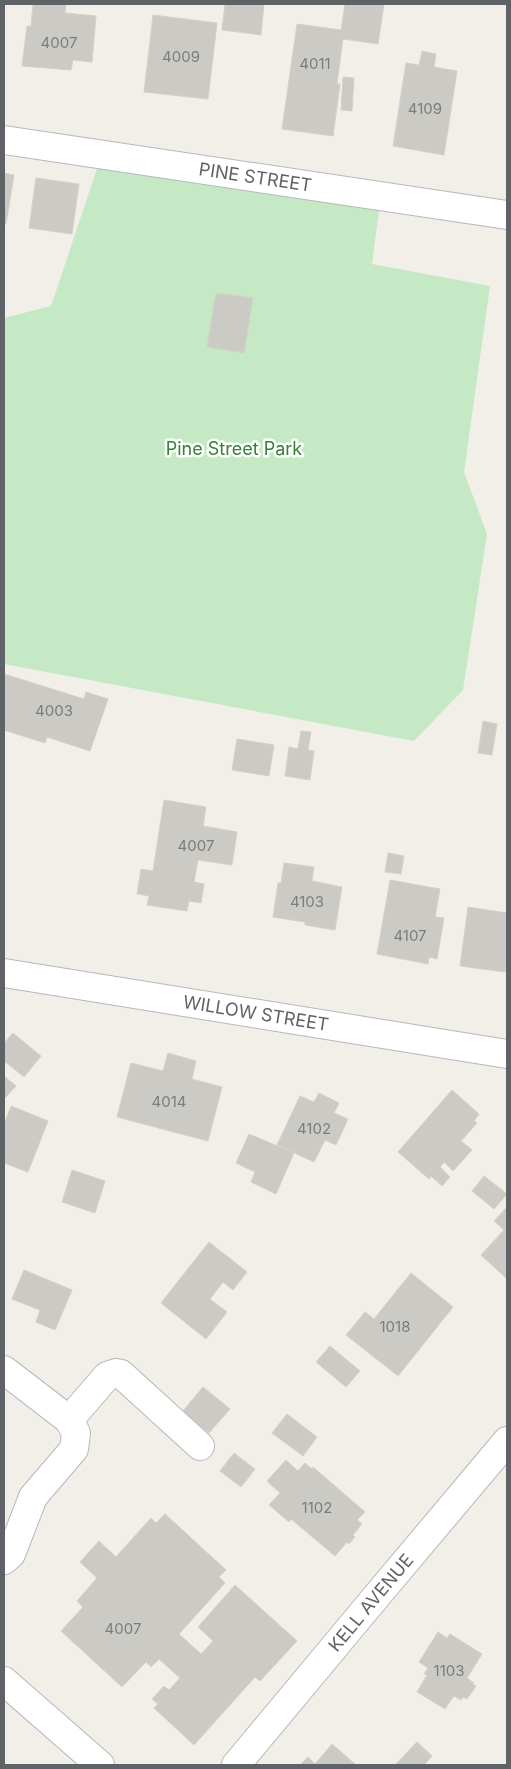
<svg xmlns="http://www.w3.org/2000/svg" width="511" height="1769" viewBox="0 0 511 1769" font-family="Inter,sans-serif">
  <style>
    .green { fill: #c5e8c5 }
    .building { fill: #cccac5; stroke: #d6d1c6 }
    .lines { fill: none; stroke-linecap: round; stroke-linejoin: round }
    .minor-casing { stroke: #b5b8bc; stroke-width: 30 }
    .minor { stroke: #fff; stroke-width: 28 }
    .labels { text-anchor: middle; stroke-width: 5; stroke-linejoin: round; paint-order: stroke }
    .number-label { font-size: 15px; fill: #7a7d7f }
    .street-label { font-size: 18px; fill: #5f6368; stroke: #fff }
    .park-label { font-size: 18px; fill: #348238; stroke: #fff }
  </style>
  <rect width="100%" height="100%" fill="#f1efe8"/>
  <!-- green -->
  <polygon class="green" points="102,154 381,195 372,264 490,286 464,472 487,534 463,690 414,741 4,664 4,318 51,306"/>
  <!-- building -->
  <g class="building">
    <polygon points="33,4 66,4 65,13 96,16 92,62 73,60 71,70 22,66 27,26 31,26"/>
    <polygon points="225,4 264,4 261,35 222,30"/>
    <polygon points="345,4 384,4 378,44 343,39 337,84 340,84 333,136 282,129 297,24 341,30"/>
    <polygon points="153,15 217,23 208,99 144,92"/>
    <polygon points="422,51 436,54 434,67 457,71 444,155 393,146 406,63 419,65"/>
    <polygon points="343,77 354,78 352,111 341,110"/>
    <polygon points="4,173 14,175 6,224 4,223"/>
    <polygon points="36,178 79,184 72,234 29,228"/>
    <polygon points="216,293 253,298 244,353 207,347"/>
    <polygon points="4,674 84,699 86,692 108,699 90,751 47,737 45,743 4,730 6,724 4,723"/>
    <polygon points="483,721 497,724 492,755 478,753"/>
    <polygon points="301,731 311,732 308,750 314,751 310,780 285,776 289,747 298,749"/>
    <polygon points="237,739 274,745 269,776 232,770"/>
    <polygon points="164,800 206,807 203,826 237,832 232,865 198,860 194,882 204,884 201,903 189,901 187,911 147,905 149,896 137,894 141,869 153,871"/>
    <polygon points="388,853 404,856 401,874 385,872"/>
    <polygon points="284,863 314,867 312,881 342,887 335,930 305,925 305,922 273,917 278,883 281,883"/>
    <polygon points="390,880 440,889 435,917 444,918 437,959 429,957 428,964 377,954"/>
    <polygon points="468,907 507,913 507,965 506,965 505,972 460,966"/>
    <polygon points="13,1033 41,1056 24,1077 4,1061 4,1043"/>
    <polygon points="168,1053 196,1061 192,1079 222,1087 208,1141 117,1117 131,1063 163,1071"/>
    <polygon points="4,1076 16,1086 4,1099"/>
    <polygon points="452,1090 479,1114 474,1121 477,1123 461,1141 472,1150 453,1171 444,1162 440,1167 450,1177 442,1186 431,1176 429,1179 398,1152"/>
    <polygon points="319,1093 339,1103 334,1113 348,1119 336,1145 325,1140 314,1162 277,1145 300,1096 314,1102"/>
    <polygon points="11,1106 48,1121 28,1172 4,1163 4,1125"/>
    <polygon points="249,1134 294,1153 276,1194 251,1182 255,1172 236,1163"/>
    <polygon points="72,1170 105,1181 95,1213 62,1202"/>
    <polygon points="484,1176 507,1194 494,1209 472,1191"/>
    <polygon points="506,1208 507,1210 507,1279 481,1255 504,1230 494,1221"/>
    <polygon points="209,1242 247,1272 233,1290 223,1282 210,1299 227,1312 206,1339 161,1303"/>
    <polygon points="24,1270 72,1290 55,1330 36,1322 40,1310 12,1299"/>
    <polygon points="411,1273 453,1307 398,1376 346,1335 365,1312 374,1319"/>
    <polygon points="330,1346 360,1371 346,1387 316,1362"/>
    <polygon points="203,1387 230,1409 209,1433 183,1411"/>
    <polygon points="287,1414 317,1437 303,1456 272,1433"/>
    <polygon points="234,1453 255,1469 241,1487 220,1471"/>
    <polygon points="286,1460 298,1471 305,1463 312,1469 313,1467 365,1512 357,1520 362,1524 353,1535 355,1537 349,1544 347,1542 335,1556 291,1519 289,1522 269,1505 280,1493 267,1481"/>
    <polygon points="165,1514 226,1570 219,1577 225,1583 179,1634 201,1654 213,1641 198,1627 235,1585 297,1641 260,1681 255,1677 194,1745 154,1708 158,1704 152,1699 164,1686 169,1690 180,1678 159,1659 151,1667 146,1662 122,1687 61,1631 83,1607 77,1601 97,1578 80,1562 99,1541 116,1557 151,1518 156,1523"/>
    <polygon points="438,1632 447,1638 450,1634 482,1654 467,1678 474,1683 472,1684 476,1686 467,1699 463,1697 461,1700 454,1696 445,1709 417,1692 427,1675 424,1674 428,1668 419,1662"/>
    <polygon points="417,1742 432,1756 424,1765 395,1765"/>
    <polygon points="332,1744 356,1765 300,1765 308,1757 315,1764"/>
  </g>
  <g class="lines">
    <!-- minor casing -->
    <g class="minor-casing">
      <g id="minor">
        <path id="s1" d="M4 140 507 215"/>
        <path id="s2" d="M4 973 507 1054"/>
        <polyline points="4,1370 69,1420 76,1433 74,1449 33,1497 11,1554 4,1560"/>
        <polyline points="69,1420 107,1376 116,1373 121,1374 200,1446"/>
        <polyline points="4,1681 100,1765"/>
        <path id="s3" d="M236 1765 375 1598 507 1441"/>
      </g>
    </g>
    <!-- minor -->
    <use href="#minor" class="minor"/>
  </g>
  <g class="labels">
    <!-- number labels -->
    <g class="number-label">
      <text x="59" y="48">4007</text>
      <text x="181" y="62">4009</text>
      <text x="315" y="69">4011</text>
      <text x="425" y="114">4109</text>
      <text x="54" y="716">4003</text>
      <text x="196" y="851">4007</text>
      <text x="307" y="907">4103</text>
      <text x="410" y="941">4107</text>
      <text x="169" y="1107">4014</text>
      <text x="314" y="1134">4102</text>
      <text x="395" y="1332">1018</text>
      <text x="317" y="1513">1102</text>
      <text x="123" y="1634">4007</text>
      <text x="449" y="1676">1103</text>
    </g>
    <!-- street labels -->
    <g class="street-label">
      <text dy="6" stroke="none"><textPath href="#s1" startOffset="254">PINE STREET</textPath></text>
      <text dy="6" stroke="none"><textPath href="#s2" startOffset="255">WILLOW STREET</textPath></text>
      <text dy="6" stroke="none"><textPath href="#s3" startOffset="211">KELL AVENUE</textPath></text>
    </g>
    <!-- park labels -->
    <g class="park-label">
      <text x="234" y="455">Pine Street Park</text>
    </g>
  </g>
  <!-- border -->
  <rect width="511" height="1769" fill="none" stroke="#5f6368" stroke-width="10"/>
</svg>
